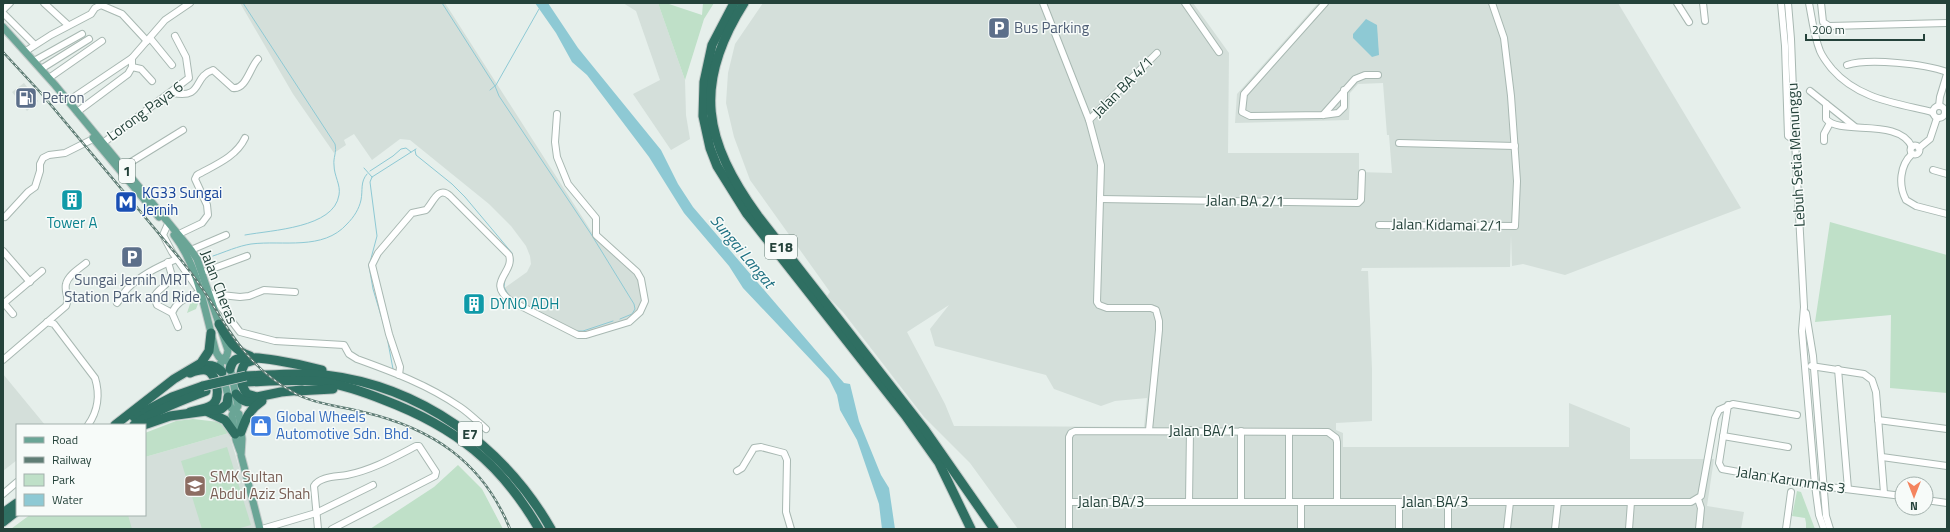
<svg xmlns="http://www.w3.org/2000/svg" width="1950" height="532" viewBox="0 0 1950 532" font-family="'Titillium Web',sans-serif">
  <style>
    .built { fill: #d4dfda; fill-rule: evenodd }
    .green { fill: #bfe0c8 }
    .water { fill: #8ec9d4 }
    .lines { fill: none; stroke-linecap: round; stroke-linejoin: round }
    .stream { stroke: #8ec9d4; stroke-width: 1 }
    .minor-casing { stroke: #a8b8b2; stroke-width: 8 }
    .major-casing { stroke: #c2cac8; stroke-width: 9 }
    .highway-casing { stroke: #c2cac8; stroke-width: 11 }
    .minor { stroke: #fff; stroke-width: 6 }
    .major { stroke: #6aa596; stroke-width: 7 }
    .highway { stroke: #2f6f62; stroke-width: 9 }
    .rail-casing { stroke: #5f7d75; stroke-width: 2.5 }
    .rail { stroke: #f7fbf9; stroke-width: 1; stroke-dasharray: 3; stroke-linecap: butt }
    .highway-bridge-casing { stroke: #c2cac8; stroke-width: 11; stroke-linecap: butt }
    .highway-bridge { stroke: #2f6f62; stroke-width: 9 }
    .labels { text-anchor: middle; stroke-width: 3; stroke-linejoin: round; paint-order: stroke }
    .shield { fill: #f7fbf9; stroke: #637a73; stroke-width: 1 }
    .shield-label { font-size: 14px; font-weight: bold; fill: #24423a }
    .service-label { font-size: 15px; fill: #4e5e75; stroke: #f7fbf9; text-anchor: start }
    .street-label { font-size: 15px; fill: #24423a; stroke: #f7fbf9 }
    .transit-label { font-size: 15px; fill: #164399; stroke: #f7fbf9; text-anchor: start }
    .culture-label { font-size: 15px; fill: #0d838f; stroke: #f7fbf9 }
    .shop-label { font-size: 15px; fill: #366cbe; stroke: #f7fbf9; text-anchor: start }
    .education-label { font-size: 15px; fill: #785e54; stroke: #f7fbf9; text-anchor: start }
    .water-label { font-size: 16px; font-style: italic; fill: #1c6f80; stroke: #f7fbf9 }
  </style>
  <rect width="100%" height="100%" fill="#e6efeb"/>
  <!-- built -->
  <g class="built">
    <polygon points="240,3 445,3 593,234 633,270 639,280 643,301 636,313 626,321 579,334 511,299 503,289 527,272 531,264 530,256 526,246 511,226 489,204 410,140 400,139 372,160 354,134 344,140 346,145 334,153 293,94"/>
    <polygon points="623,3 658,3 685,80 686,115 690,139 671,150 633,94 660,80 636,11"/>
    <path d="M763 3H1193L1229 53 1228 153H1359V172L1392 173 1389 135H1387L1383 83 1358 84 1350 93 1349 120 1235 123 1237 94 1318 3H1618L1741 208 1565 275 1523 264 1512 266 1511 235 1510 267 1362 268 1361 271H1368L1372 369V421L1336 423V430L1343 433V447H1569V403L1630 428V459H1714L1707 506 1744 512 1741 529H1018L970 463 924 417 843 312 827 296 830 292 750 180 734 137 726 103 728 73 735 44ZM949 305 930 329 935 346 1046 375 1054 389 1101 406 1115 401 1147 398 1144 427 954 426 945 404 907 332Z"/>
    <polygon points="24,83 38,101 27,111 12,92"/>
    <polygon points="3,374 45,425 17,425 17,460 3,471"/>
    <polygon points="229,433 257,529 11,529 30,515 145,515 145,457"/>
  </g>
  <!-- green -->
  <g class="green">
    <polygon points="658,3 666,3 702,15 703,3 714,3 704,19 685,80"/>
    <polygon points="1830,222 1947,255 1947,393 1890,388 1891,315 1815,322"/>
    <polygon points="198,295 199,301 196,309 187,313 192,298"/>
    <polygon points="193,419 219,422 229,433 145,457 145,433 176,421"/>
    <polygon points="227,447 251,525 237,529 202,529 181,461"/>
    <polygon points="458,465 482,489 503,529 370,529 434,487"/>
    <polygon points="1797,491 1801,492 1815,529 1806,529 1806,523 1805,518 1792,516"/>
    <polygon points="30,515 128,515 132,529 11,529"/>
  </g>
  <!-- water -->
  <g class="water">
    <polygon points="535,3 548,3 578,48 661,150 678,184 693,207 824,360 844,383 850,384 859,421 881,475 889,488 895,529 882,529 879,504 857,440 840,410 837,395 829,379 743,288 729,266 684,213 649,157 587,75 572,62 556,33"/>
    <polygon points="1366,19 1377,25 1379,55 1372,57 1353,38 1353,34"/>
  </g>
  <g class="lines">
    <!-- stream -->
    <g class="stream">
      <path d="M243 3 335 144C337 152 333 158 334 165 334 176 341 185 339 195 334 228 272 230 245 235"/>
      <polyline points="442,3 495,86 499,96 591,234 634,304 635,309 632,314 620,319"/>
      <polyline points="490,90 496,85 539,9"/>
      <polyline points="415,150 416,155 452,184 465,197 512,253 513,261"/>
      <polyline points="364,168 372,177"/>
      <polyline points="370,171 393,156 401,149 406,148 411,152"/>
      <path d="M213 256C225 252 238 246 251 244 283 240 323 251 347 224 354 217 359 209 361 200 363 190 360 182 367 174"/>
      <polyline points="505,279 504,287 508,294"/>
      <polyline points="385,329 373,289 369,266 377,236 370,182 372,177 416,149"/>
      <polyline points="577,331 583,331 613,321"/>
      <polyline points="387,337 393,369"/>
    </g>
    <!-- minor casing -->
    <g class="minor-casing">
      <g id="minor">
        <polyline points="44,3 68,25"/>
        <polyline points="1043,3 1089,120 1101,165 1097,302 1099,305 1107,308 1151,308 1156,310 1159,321 1159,330 1149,430"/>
        <polyline points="1185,3 1219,52"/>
        <polyline points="1325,3 1244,94 1242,112 1250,116 1323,115 1338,113 1344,107 1344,90"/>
        <polyline points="1677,3 1689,22"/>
        <polyline points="1703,3 1705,21"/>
        <polyline points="1781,3 1785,46 1788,136 1795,141"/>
        <polyline points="1788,3 1791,39 1795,141 1804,307 1802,331 1815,485 1819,515 1824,529"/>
        <path d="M1809 3C1812 19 1814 36 1820 51 1823 58 1828 64 1832 69 1858 99 1896 103 1932 112"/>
        <polyline points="1821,3 1823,22 1829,26 1947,23"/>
        <polyline points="3,10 10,3"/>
        <polyline points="3,13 34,44"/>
        <polyline points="150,38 172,65"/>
        <polyline points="26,51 51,35 91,14 95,8 101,5 122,14 147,41"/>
        <polyline points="34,61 82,34"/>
        <path d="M1847 65C1869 58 1925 64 1947 72"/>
        <polyline points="132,67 141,69 152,81"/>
        <polyline points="41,69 89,39"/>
        <polyline points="49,78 102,41"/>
        <polyline points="1810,91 1854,126"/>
        <path d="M173 93C204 99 192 77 213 70L233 88C246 90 250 67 258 59"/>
        <polyline points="68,101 132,58"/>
        <path d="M1826 104V119C1840 136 1899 117 1912 147"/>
        <circle cx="1939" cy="112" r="6"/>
        <polyline points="1939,106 1940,97 1947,74"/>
        <polyline points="77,112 128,74 132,67 132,58 165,20 190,3"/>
        <polyline points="1323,115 1355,79 1365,75 1378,75"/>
        <polyline points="1089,120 1157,53"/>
        <polyline points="1824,141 1824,134 1830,123"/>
        <polyline points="103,143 189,78 186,57 175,36"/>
        <polyline points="1399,143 1515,146"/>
        <circle cx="1915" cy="150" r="4.5"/>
        <polyline points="1919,148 1930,139 1937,118"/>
        <path d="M1912 154C1900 165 1898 185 1906 200L1916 206 1947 214"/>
        <polyline points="123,167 183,130"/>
        <polyline points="1933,170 1947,174"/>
        <polyline points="1100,199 1358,203 1361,200 1362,173"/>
        <polyline points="5,217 28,192 35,187 40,171 40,164 43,158 49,155 65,153 93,139"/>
        <polyline points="1379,225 1515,226 1517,181 1511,96 1504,38 1492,3"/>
        <path d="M167 226 163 235 172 252 200 292C188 298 177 300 172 313L178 327"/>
        <path d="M179 234 202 223 208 215 207 205 195 179 197 175C215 165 236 157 245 138"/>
        <polyline points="191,250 226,235"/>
        <polyline points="3,251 30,282"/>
        <path d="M168 262 172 276C168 286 158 288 154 297L157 305 172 313"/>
        <polyline points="201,273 247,256"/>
        <path d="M208 290 240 332 275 341 344 345 349 354 357 359C393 372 428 385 460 407 469 413 477 421 486 429"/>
        <polyline points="212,294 240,297 249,296 264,290 295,292"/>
        <polyline points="3,302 13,314"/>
        <polyline points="4,303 42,271"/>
        <path d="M117 303C121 298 124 292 128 288 142 274 159 266 177 259"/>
        <polyline points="1806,313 1813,356 1826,516 1830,529"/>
        <path d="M47 322 54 324 95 378C100 394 98 411 88 425"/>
        <path d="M3 360 66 306C70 298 64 292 66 284 68 275 80 268 86 263"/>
        <polyline points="1811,366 1864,374 1872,380 1876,392 1884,493"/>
        <polyline points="1838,369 1848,489"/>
        <path d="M399 375 400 367 389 334 372 265 378 253 412 213 426 210C433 203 438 185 450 196L509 255C515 273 485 282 511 301L578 335H586L629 322 640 312 645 301 641 279 637 272 596 235V218L568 184 557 157 555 142 557 114"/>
        <polyline points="1728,405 1719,463 1722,469 1805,484 1902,496"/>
        <polyline points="1878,420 1947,429"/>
        <polyline points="1723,436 1788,447"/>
        <polyline points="1882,457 1947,466"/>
        <polyline points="737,471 742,468 754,448 761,447 784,453 787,460 786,512 791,529"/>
        <polyline points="3,494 17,482"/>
        <polyline points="1698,499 1701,508 1699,529"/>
        <polyline points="1926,500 1947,503"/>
        <polyline points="1069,502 1691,502 1701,496 1715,418 1719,410 1733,404 1797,415"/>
        <polyline points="1189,502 1190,430"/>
        <polyline points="1241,502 1241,431"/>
        <polyline points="1289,502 1289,432"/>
        <polyline points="1301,502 1301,529"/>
        <polyline points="1448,502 1448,529"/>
        <polyline points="262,529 316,513 373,485"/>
        <path d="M318 529 314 486C320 476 337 477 347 475 372 470 393 458 416 446H419L436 472 435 476 332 529"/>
        <polyline points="1069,529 1069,437 1071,433 1075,431 1328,432 1336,438 1337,442 1337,502"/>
        <polyline points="1399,529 1399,502"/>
        <polyline points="1507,529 1510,502"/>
        <polyline points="1555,529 1558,502"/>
        <polyline points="1629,529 1631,502"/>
        <polyline points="1786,529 1791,492"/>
      </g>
    </g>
    <!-- major casing -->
    <g class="major-casing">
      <g id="major">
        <polyline points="3,27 55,85 191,250 197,259 228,350 227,355 220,364 231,408 239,414 242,439 241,455 260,529"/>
        <polyline points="93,138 159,217"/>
        <path d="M174 235C199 267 205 313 216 352L219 357 229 362 238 406 232 415 236 440 240 451"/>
      </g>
    </g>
    <!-- highway casing -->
    <g class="highway-casing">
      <g id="highway">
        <polyline points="734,3 712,45 704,82 703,116 710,148 717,166 747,214 905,415 939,463 971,529"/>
        <path d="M744 3C692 85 704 141 758 216L925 430 994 529"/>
        <path d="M219 324C227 338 234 351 250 356"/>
        <path d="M254 360 245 363C239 373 240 384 247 394L257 397 281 392 302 390"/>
        <path d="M199 367C209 364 215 365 222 372"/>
        <path d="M230 369C231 366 232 362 235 360 246 352 307 366 322 370"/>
        <path d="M190 373C195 371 200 369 206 370 217 373 222 399 212 405 206 409 197 410 190 412"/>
        <path d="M246 376C272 375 299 372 325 375 420 386 504 446 551 529"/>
        <path d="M247 382C273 381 298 379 323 382 345 385 364 392 384 400 455 427 501 463 539 529"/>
        <polyline points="296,391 333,389"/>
        <path d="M236 394C243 403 249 403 260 400"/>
        <polyline points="208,412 225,420 235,434"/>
        <polyline points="134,417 172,397 203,386"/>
        <polyline points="115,425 174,379 201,363 209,351 211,333"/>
        <path d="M134 425C156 410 181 401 206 391"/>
        <polyline points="144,425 170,416 221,409 227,404 228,397"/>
        <path d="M241 432C246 418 249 410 262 401"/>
        <polyline points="3,513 17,503"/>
        <polyline points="3,522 17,511"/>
      </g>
    </g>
    <!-- minor -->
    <use href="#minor" class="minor"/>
    <!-- major -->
    <use href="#major" class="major"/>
    <!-- highway -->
    <use href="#highway" class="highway"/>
    <!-- rail casing -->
    <g class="rail-casing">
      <path id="rail" d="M3 52 40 92 181 260C187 268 194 276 199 284 215 306 227 331 245 352 257 367 274 381 291 391 312 404 340 406 363 412 432 428 483 462 510 529"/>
    </g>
    <!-- rail -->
    <use href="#rail" class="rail"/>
    <!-- highway-bridge casing -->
    <g class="highway-bridge-casing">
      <polyline id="highway-bridge" points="203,386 246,376"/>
    </g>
    <!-- highway-bridge -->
    <use href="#highway-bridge" class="highway-bridge"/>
  </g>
  <!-- icons -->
  <defs>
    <g id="parking-square" transform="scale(1.15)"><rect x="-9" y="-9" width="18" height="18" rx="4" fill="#5c6f8a" stroke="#f7fbf9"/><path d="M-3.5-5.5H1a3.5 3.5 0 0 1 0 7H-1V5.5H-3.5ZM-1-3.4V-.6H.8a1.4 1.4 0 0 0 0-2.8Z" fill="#fff"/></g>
    <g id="fuel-square" transform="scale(1.15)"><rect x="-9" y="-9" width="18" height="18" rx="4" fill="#5c6f8a" stroke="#f7fbf9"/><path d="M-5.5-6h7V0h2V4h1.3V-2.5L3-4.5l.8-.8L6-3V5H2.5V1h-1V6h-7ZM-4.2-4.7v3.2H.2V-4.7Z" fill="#fff"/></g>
    <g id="building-square" transform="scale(1.15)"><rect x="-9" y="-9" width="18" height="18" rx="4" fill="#0f9aa8" stroke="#f7fbf9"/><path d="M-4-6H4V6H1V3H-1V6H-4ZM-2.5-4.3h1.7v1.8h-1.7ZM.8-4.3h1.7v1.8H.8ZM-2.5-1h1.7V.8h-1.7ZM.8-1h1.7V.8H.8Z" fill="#fff"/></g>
    <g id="metro-square" transform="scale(1.15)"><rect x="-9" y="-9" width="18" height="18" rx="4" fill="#1a4fb4" stroke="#f7fbf9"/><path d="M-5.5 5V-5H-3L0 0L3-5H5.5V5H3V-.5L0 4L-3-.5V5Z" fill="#fff"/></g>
    <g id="shop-square" transform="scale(1.15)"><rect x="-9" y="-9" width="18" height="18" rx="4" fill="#3f7fe0" stroke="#f7fbf9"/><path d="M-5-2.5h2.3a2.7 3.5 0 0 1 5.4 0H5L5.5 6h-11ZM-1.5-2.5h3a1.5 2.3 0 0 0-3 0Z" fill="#fff"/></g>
    <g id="school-square" transform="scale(1.15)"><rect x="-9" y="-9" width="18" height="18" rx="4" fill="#8d6e63" stroke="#f7fbf9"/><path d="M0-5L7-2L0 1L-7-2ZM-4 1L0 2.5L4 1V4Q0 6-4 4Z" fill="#fff"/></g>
  </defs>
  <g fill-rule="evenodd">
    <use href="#parking-square" x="999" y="28"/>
    <use href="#fuel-square" x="26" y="98"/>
    <use href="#building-square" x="72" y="200"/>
    <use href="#metro-square" x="126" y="202"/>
    <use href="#parking-square" x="132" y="257"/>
    <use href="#building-square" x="474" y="304"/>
    <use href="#shop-square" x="261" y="426"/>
    <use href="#school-square" x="195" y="486"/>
  </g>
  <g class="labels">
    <!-- shield labels -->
    <g class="shield">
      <rect x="119" y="159" width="16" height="24" rx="3"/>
      <rect x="765" y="235" width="32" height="24" rx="3"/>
      <rect x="458" y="422" width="24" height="24" rx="3"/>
    </g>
    <g class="shield-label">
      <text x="127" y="176">1</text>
      <text x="781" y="252">E18</text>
      <text x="470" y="439">E7</text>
    </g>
    <!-- service labels -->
    <g class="service-label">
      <text x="1014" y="33">Bus Parking</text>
      <text x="42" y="103">Petron</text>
      <text x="132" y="285" text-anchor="middle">Sungai Jernih MRT<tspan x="132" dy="17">Station Park and Ride</tspan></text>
    </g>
    <!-- street labels -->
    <g class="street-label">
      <text transform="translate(1123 87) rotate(-45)" y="5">Jalan BA 4/1</text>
      <text transform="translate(145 111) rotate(-36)" y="5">Lorong Paya 6</text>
      <text transform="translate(1796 155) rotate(-93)" y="5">Lebuh Setia Menunggu</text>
      <text transform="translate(1245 201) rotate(1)" y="5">Jalan BA 2/1</text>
      <text transform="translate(1447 225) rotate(1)" y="5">Jalan Kidamai 2/1</text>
      <text transform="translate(219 287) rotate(69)" y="5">Jalan Cheras</text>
      <text x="1202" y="436">Jalan BA/1</text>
      <text transform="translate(1791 480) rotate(9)" y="5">Jalan Karunmas 3</text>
      <text x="1111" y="507">Jalan BA/3</text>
      <text x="1435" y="507">Jalan BA/3</text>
    </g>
    <!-- transit labels -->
    <g class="transit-label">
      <text x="142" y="198">KG33 Sungai<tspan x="142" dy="17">Jernih</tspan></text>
    </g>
    <!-- culture labels -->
    <g class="culture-label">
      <text x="72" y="228">Tower A</text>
      <text x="490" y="309" text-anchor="start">DYNO ADH</text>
    </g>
    <!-- shop labels -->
    <g class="shop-label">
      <text x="276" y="422">Global Wheels<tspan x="276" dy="17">Automotive Sdn. Bhd.</tspan></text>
    </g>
    <!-- education labels -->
    <g class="education-label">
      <text x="210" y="482">SMK Sultan<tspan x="210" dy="17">Abdul Aziz Shah</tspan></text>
    </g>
    <!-- water labels -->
    <g class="water-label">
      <text transform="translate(743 251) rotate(50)" y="6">Sungai Langat</text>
    </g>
  </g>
  <!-- border -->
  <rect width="1950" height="532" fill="none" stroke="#24423a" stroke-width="8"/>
  <!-- legend -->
  <rect x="16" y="424" width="130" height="92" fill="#f7fbf9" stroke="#a3b1ad"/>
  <rect x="24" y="437" width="20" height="6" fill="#6aa596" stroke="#a3b1ad"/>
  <text x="52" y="444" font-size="12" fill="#24423a">Road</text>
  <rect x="24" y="457" width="20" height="6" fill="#5f7d75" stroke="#a3b1ad"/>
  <text x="52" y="464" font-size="12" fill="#24423a">Railway</text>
  <rect x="24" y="474" width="20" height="12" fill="#bfe0c8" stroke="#a3b1ad"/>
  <text x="52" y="484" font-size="12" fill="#24423a">Park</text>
  <rect x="24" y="494" width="20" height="12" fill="#8ec9d4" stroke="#a3b1ad"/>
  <text x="52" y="504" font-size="12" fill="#24423a">Water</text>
  <!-- north arrow -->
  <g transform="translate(1914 496) rotate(180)"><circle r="19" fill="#f7fbf9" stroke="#a3b1ad"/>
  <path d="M0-3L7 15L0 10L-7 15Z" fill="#f4845f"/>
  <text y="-6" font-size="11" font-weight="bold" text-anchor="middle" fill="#24423a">N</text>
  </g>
  <!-- scale -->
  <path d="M1806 34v6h118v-6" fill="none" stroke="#24423a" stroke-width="2"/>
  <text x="1812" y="34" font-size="12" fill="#24423a" stroke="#f7fbf9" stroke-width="3" paint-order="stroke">200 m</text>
</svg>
